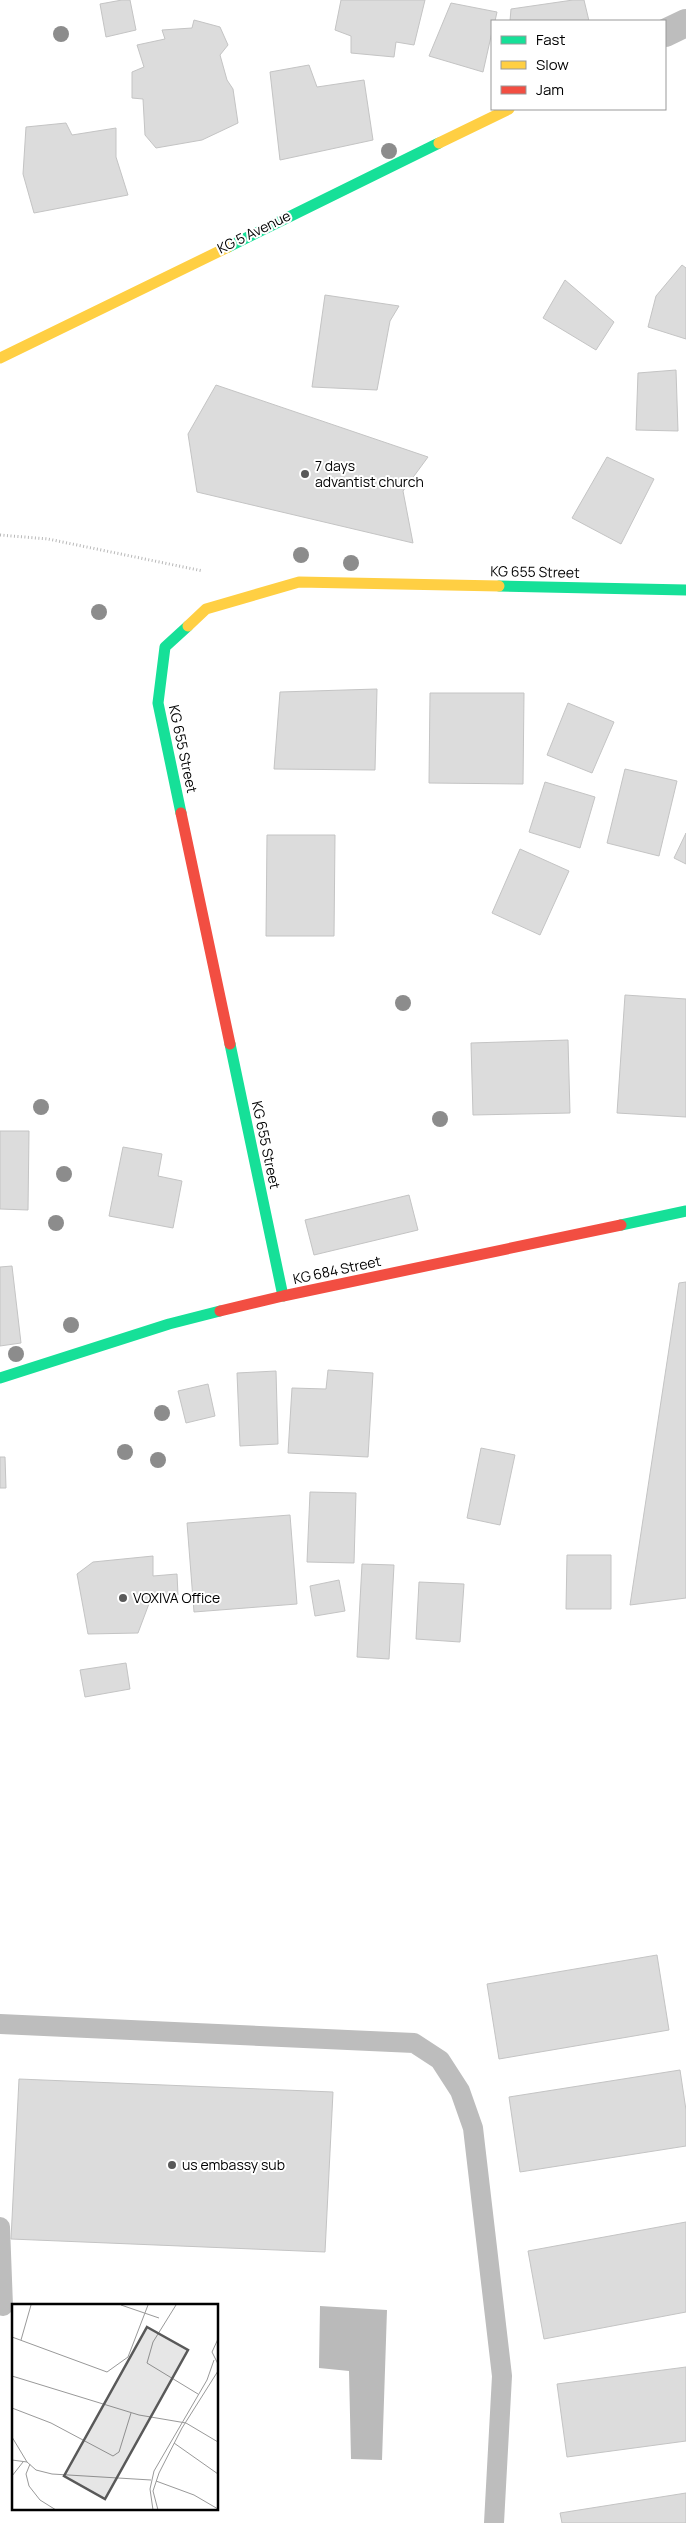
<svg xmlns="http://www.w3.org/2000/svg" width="686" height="2523" viewBox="0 0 686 2523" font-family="Manrope,sans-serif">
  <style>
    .water { fill: #bababa }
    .building { fill: #dcdcdc; stroke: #c4c4c4 }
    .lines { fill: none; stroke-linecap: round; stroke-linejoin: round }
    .path { stroke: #b8b8b8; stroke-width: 3; stroke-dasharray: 1 2.5; stroke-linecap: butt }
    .lane { stroke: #bdbdbd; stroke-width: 20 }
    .street { stroke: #bdbdbd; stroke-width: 28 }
    .fast { stroke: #16e098; stroke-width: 11 }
    .slow { stroke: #ffcf43; stroke-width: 11 }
    .jam { stroke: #f24e42; stroke-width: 11 }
    .tree { fill: #8c8c8c }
    .poi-dot { fill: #595959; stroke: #fff; stroke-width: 2 }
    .labels { text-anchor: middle; stroke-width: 4; stroke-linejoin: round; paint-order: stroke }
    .street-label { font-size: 14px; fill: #000; stroke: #fff }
    .poi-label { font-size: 14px; fill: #000; stroke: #fff; text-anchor: start }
    .inset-road { fill: none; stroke: #999; stroke-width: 1 }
    .view { fill: #595959; fill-opacity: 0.15; stroke: #595959; stroke-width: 2.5 }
    .inset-edge { fill: none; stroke: #000; stroke-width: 2.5 }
  </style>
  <rect width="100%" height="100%" fill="#fff"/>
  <!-- water -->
  <polygon class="water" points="320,2306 387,2310 382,2460 351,2459 349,2371 319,2368"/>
  <!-- building -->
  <g class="building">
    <polygon points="122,0 130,0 136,30 106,37 100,4"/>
    <polygon points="341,0 425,0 414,45 396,42 394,57 351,53 351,36 335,30"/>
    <polygon points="573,0 584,0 589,21 510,21 511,9"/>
    <polygon points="451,3 497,12 495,21 492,21 492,32 483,72 429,56"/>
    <polygon points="194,20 220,27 228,45 220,55 227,80 233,89 238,123 202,140 156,148 145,135 143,99 132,98 132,72 144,67 137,45 165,39 162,30 192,28"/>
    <polygon points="309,65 317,87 364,80 373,140 280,160 270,72"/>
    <polygon points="66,123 72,135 116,128 116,157 128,195 34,213 23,174 26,127"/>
    <polygon points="682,265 686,268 686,339 648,327 656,296"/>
    <polygon points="565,280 614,322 596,350 543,318"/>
    <polygon points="325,295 399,306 390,321 377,390 312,387"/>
    <polygon points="676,370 678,431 636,430 638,373"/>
    <polygon points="216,385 428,457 403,491 413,543 197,492 188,434"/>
    <polygon points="607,457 654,479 621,544 572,518"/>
    <polygon points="377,689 375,770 274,769 280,692"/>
    <polygon points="430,693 524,693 523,784 429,783"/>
    <polygon points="568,703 614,722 592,773 547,755"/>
    <polygon points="625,769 677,781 659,856 607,843"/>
    <polygon points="545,782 595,797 580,848 529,832"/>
    <polygon points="686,833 686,864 674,858"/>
    <polygon points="267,835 335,835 334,936 266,936"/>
    <polygon points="520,849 569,871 540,935 492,913"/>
    <polygon points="625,995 686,999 686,1117 617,1113"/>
    <polygon points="568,1040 570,1113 473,1115 471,1043"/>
    <polygon points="0,1131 29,1131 28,1210 0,1209"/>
    <polygon points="123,1147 162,1154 158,1176 182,1181 173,1228 109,1216"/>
    <polygon points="409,1195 418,1230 314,1255 305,1220"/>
    <polygon points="12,1266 21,1343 0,1346 0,1267"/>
    <polygon points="686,1282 686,1598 630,1605 679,1283"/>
    <polygon points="328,1370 373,1373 368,1457 288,1453 292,1388 326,1389"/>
    <polygon points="276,1371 278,1444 240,1446 237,1373"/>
    <polygon points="208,1384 215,1416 186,1423 178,1391"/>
    <polygon points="481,1448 515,1455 500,1525 467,1518"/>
    <polygon points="0,1457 5,1457 6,1488 0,1488"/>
    <polygon points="310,1492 356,1493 354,1563 307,1562"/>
    <polygon points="290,1515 297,1604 194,1612 187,1523"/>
    <polygon points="567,1555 611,1555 611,1609 566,1609"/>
    <polygon points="153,1556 153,1576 177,1574 178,1595 150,1601 138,1633 88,1634 77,1574 93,1562"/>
    <polygon points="362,1564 394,1565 389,1659 357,1657"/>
    <polygon points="339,1580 345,1611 315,1616 310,1586"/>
    <polygon points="419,1582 464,1584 460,1642 416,1639"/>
    <polygon points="126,1663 130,1689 85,1697 80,1670"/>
    <polygon points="657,1955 669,2030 499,2059 487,1984"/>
    <polygon points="680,2070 686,2110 686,2146 520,2172 509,2097"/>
    <polygon points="19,2079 333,2092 325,2252 11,2239"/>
    <polygon points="686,2222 686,2312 544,2339 528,2251"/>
    <polygon points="686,2367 686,2441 567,2457 557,2384"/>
    <polygon points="686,2493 686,2523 562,2523 560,2513"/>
  </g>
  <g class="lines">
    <!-- path -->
    <polyline class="path" points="0,535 48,539 203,571"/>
    <!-- lane -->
    <g class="lane">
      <polyline points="0,2024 414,2043 440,2060 460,2091 473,2128 502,2376 494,2523"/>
      <polyline points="0,2227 3,2306"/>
    </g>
    <!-- street -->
    <polyline class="street" points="665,33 686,23"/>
    <!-- fast -->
    <g class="fast">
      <polyline points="228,247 439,143"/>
      <polyline points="499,586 686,590"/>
      <polyline points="181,813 158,703 165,647 188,626"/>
      <polyline points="230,1044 283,1296"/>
      <polyline points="621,1225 686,1211"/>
      <polyline points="0,1378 169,1324 220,1311"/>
    </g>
    <!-- slow -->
    <g class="slow">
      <polyline points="439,143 509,109"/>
      <polyline points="0,358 228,247"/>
      <polyline points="188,626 206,609 299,582 499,586"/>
    </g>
    <!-- jam -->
    <g class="jam">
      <polyline points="181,813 230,1044"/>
      <polyline points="220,1311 283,1296 621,1225"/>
    </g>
  </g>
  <!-- trees -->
  <g class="tree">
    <circle cx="61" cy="34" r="8"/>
    <circle cx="389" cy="151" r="8"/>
    <circle cx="301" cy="555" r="8"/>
    <circle cx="351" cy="563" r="8"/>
    <circle cx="99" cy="612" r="8"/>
    <circle cx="403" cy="1003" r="8"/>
    <circle cx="41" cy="1107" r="8"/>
    <circle cx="440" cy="1119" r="8"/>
    <circle cx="64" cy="1174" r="8"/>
    <circle cx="56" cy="1223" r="8"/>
    <circle cx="71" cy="1325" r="8"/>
    <circle cx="16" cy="1354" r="8"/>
    <circle cx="162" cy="1413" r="8"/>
    <circle cx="125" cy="1452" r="8"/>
    <circle cx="158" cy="1460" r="8"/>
  </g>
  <!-- markers -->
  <g class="poi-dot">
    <circle cx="305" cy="474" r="5"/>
    <circle cx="123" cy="1598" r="5"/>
    <circle cx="172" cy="2165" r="5"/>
  </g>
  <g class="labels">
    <!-- street labels -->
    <g class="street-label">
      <text transform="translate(254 232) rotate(-26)" y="5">KG 5 Avenue</text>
      <text transform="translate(535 572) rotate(1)" y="5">KG 655 Street</text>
      <text transform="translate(183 749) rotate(78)" y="5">KG 655 Street</text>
      <text transform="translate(266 1145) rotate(78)" y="5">KG 655 Street</text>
      <text transform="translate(337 1270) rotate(-12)" y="5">KG 684 Street</text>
    </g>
    <!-- poi labels -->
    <g class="poi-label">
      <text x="315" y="471">7 days<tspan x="315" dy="16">advantist church</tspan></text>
      <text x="133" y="1603">VOXIVA Office</text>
      <text x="182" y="2170">us embassy sub</text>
    </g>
  </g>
  <!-- overview -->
  <g transform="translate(12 2304)">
    <rect width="206" height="206" fill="#fff"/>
    <path class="inset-road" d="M109 1 147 14M164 1 141 38 135 59 186 90M0 33 95 68 116 53 136 1M206 35 200 48 206 60M9 36 19 1M0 72 127 111 174 119 206 138M160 75 169 58M0 104 39 119 101 152 107 148 119 109M0 133 15 158M162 139 206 170M0 156 15 158 24 166 40 170 139 176M18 160 14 170 17 182 28 196 44 206M0 172 11 158M144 177 182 191 206 205M141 206 138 185 142 167 195 76 202 56M146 206 141 187 147 169 170 124 206 67"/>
    <path class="view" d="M135 23 176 46 93 195 52 172Z"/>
    <rect width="206" height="206" class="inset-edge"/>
  </g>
  <!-- legend -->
  <rect x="491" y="20" width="175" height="90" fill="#ffffff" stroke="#999999"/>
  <rect x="501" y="36" width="25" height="8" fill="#16e098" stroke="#999999"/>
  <text x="536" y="45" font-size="15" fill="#000000">Fast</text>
  <rect x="501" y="61" width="25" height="8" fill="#ffcf43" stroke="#999999"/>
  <text x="536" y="70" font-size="15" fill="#000000">Slow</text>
  <rect x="501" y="86" width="25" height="8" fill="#f24e42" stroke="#999999"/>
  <text x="536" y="95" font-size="15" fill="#000000">Jam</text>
</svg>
